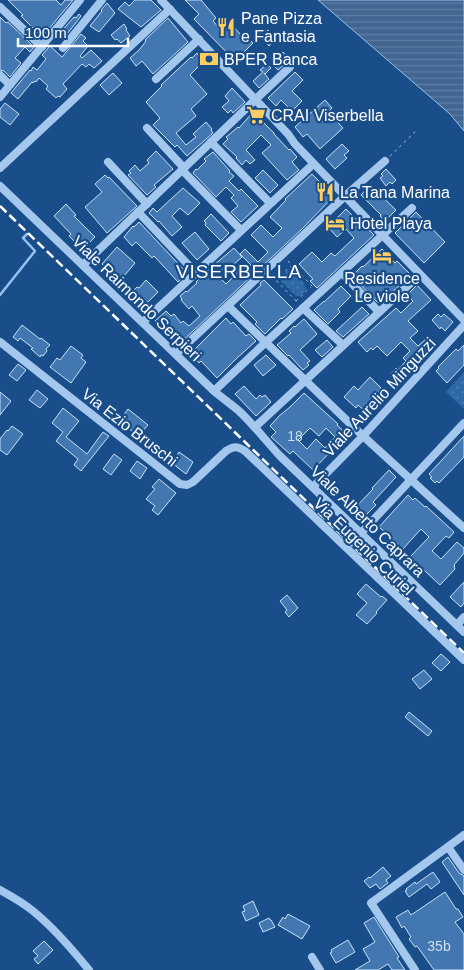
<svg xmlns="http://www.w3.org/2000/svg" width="464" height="970" viewBox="0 0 464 970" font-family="Helvetica,sans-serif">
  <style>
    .grass { fill: url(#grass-dots) }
    .water { fill: url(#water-rules); stroke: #97c2ef }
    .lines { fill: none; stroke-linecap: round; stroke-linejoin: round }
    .stream { stroke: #97c2ef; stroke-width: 2.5 }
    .building { fill: #4377b2; stroke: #cae0f9; fill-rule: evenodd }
    .path { stroke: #a4c7ed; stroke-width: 1; stroke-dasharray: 2.5 4; stroke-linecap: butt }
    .minor { stroke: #a4c7ed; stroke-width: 8 }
    .rail { stroke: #fff; stroke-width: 2.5; stroke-dasharray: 9 4; stroke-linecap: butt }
    .labels { text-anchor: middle; stroke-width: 4.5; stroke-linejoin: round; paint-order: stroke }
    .number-label { font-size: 14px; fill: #d0ddec }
    .poi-label { font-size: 16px; fill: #fff; stroke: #1a4e8a; text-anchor: start }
    .street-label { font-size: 16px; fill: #fff; stroke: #1a4e8a }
    .quarter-label { font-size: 19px; letter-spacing: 1px; fill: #fff; stroke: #1a4e8a }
  </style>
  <defs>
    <pattern id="grass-dots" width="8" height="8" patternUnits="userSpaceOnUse" patternTransform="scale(1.25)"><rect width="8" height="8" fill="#2d68a8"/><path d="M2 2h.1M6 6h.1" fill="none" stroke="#4c7fb5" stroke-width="1.8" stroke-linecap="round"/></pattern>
    <pattern id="water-rules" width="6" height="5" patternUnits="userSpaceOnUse" patternTransform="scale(1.25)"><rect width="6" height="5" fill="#416692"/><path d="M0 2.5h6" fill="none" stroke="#5e7da2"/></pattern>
  </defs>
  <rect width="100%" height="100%" fill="#1a4e8a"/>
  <!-- grass -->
  <g class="grass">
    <path d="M287 271C295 271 305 282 306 290L300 296H296L281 281V277Z"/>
    <polygon points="464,372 464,409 446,392"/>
  </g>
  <!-- water -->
  <polygon class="water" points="318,0 464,0 464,131 450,114"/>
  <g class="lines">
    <!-- stream -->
    <polyline class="stream" points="0,295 35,251 23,238 27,234"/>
  </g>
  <!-- building -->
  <g class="building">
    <polygon points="8,0 56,0 61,5 65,0 73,0 42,37 21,16 23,15"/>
    <polygon points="135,0 151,0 161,10 141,27 118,9 125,2 129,6"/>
    <polygon points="185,0 201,0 216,18 213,21 221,30 229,22 243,37 245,35 253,43 235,61 194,19 199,14"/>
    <polygon points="107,3 115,13 99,32 90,26 102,11 101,10"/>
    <polygon points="79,14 81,16 64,38 59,34 74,17 76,18"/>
    <polygon points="0,17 6,23 8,22 34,47 30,52 25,47 15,58 21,63 10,77 4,71 0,70"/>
    <polygon points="168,18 188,42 153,74 142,61 136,66 130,58 140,49 146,41 145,40"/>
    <polygon points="124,24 127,29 126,30 130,36 121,43 117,39 115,40 111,35"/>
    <polygon points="264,29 266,32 268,30 274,36 272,38 274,40 269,46 258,35"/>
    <polygon points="81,34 86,38 83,41 88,46 80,56 82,58 91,50 102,61 94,68 89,64 86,67 82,64 63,84 67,89 60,97 58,96 56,98 46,89 48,86 39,78 36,82 35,81 33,83 32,82 18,99 11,93 30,70 31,71 33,67 37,70 46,59 42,55 50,46 62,57"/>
    <polygon points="283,52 290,60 278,70 273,65 278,59 277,58"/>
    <polygon points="197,53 199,56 200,54 205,60 190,75 207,94 191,109 196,116 176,133 186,145 196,137 193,134 206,122 212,129 211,130 213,133 187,156 177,145 175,147 153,125 160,118 146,102 162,86 161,85 191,57 192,58"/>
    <polygon points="267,64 271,68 265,74 264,73 269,79 259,88 253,81 263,72 260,70"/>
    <polygon points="295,72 303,80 292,91 302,101 292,111 281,100 276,106 268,98"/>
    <polygon points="113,73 122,83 109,95 100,85"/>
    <polygon points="232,88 245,102 233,113 231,110 228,113 222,107 229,101 225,96"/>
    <polygon points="325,100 332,108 328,112 343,128 320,149 307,134 303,137 295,127"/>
    <polygon points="5,103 19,114 10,125 0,117 0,109"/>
    <polygon points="253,112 274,133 274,134 289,150 290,149 297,157 292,162 299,170 287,180 262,153 271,145 261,135 246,150 255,160 250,164 246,160 242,165 236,158 237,157 223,144 228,139 226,137 238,127 239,128"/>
    <polygon points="342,144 349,151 344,155 347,158 335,169 326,159"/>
    <polygon points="156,151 173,169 154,185 156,187 147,195 128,175 131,173 129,171 135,165 140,171 149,163 147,160"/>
    <polygon points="213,152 230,171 229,172 234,176 229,181 239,191 241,189 258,206 241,222 231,212 238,206 231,198 234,195 226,187 216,197 193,173 196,169 197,170 206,161 204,159"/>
    <polygon points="386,169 396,180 392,184 390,182 386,186 380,178 383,176 381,174"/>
    <polygon points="263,170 278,185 270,193 255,178"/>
    <path d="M312 174 322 184 321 185 332 198 302 229 177 346 172 342 173 341 155 321 166 311 171 316 174 314 181 323 183 321 189 326 200 316 192 306 189 309 181 300 182 299 180 296 186 291 187 292 197 283 196 282 208 270 234 248 242 257 233 265 241 274 251 265 240 254 245 249 258 262 268 252 251 235 261 225 273 237 282 228 270 217 286 200 285 199ZM226 267 235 275 226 284 217 275Z"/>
    <polygon points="105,175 108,178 109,177 137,206 107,233 85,207 102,192 95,184"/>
    <polygon points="370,185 396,210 385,221 380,216 381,215 361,195"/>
    <polygon points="183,188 200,203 188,215 180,208 172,216 182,227 172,236 159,221 158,222 149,213 153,208 157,212"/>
    <polygon points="66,204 76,215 74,216 95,237 87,245 86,244 82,247 76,240 74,241 69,236 71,234 54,216"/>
    <polygon points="346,209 360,223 362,222 374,235 317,288 310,281 313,279 299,264 312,252 322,262 331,253 335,256 354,238 346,229 337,237 328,227"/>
    <polygon points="416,212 445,242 424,263 395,233"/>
    <polygon points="211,214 229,233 221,241 205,225 206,223 204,221"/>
    <polygon points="139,222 187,273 178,282 154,256 152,258 136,242 132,246 124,237 133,226 134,227"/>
    <polygon points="195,232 209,249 197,260 182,243"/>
    <polygon points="117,247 135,263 119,282 110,274 111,273 102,264"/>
    <polygon points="382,249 395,263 397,261 411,275 379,304 352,276 362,266 363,267"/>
    <polygon points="146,280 158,292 144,306 137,299 138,298 132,292 137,287 139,288"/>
    <polygon points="264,280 293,309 282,319 281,318 265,334 255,324 257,322 240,305 261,285 260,283"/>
    <polygon points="417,285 431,300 408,321 418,331 410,338 418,346 426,339 434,348 398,384 392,378 394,377 391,374 396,368 398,370 406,361 403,358 410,351 401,342 387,356 377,346 373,350 371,348 367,352 358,342 396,308 401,313 413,301 407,295"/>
    <polygon points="341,286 351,296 338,309 340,312 328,324 314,310 324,301 324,302"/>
    <polygon points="362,307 369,314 343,337 336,331"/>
    <polygon points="438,314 441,317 444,314 453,322 445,331 441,327 440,329 432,320"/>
    <polygon points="226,318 231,324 233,322 246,336 249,334 256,341 236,359 217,378 201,361 199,363 190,354"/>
    <polygon points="304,319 317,334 300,350 310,361 307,363 309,365 303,370 289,355 288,356 277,345 291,333 289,331 294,326 295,327"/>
    <polygon points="22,325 40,339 41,338 50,345 46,349 47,351 43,356 41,355 40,357 31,349 33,348 20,338 18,341 13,337"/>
    <polygon points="327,340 333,347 322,357 315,350"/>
    <polygon points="464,345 464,365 447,383 436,371 439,368 438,367 456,349 458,351"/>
    <polygon points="71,346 83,355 81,358 86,362 71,383 50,367 57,358 60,360"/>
    <polygon points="266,355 276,365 263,376 254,365"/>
    <polygon points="18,364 26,370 17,381 9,375"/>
    <polygon points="370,377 381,388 378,392 384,397 368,414 358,405 356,408 344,397 354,386 358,390"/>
    <polygon points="244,386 256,399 260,395 262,397 265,395 271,402 256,416 235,394"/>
    <polygon points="37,390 48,399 40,408 29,400"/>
    <polygon points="0,392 11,401 0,415"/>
    <path d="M304 393 338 424 337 425 350 437 342 446 341 445 336 450 334 448 313 470 293 451 290 454 271 437 276 432 270 426 279 416 290 407ZM310 428 319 436 326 428 335 437 325 448 316 439 307 449 298 440Z"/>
    <polygon points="63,408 79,421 66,437 87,454 103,432 109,436 81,471 74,465 78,459 56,441 63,432 52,423"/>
    <polygon points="128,409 148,425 138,436 119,421"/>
    <polygon points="12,426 23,434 7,455 0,450 0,439 7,430 8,431"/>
    <polygon points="464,436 464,457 439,483 437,481 435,483 430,478 432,477 429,474"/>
    <polygon points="179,452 193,462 186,474 172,463"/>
    <polygon points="114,454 122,460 111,475 103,469"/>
    <polygon points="137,461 147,468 140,479 130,471"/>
    <polygon points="389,470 396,477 373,502 376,505 362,519 353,510 373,489 372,488"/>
    <polygon points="159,479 176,493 158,515 152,510 155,506 146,499 155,489 152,487"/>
    <polygon points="408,495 413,500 415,498 425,507 426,506 454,532 449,538 446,536 432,551 441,559 457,542 464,548 464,553 454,565 455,566 454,567 455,569 440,585 410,557 429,537 421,529 402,550 397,545 398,544 379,527"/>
    <polygon points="464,582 464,603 461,607 450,597"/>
    <polygon points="366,584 381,597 382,596 387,600 376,612 377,613 367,624 356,615 367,603 357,594"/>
    <polygon points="287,595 298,608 289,617 285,612 287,610 280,601"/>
    <polygon points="441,654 450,662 441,671 432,663"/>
    <polygon points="424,670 432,679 420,689 412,679"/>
    <polygon points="409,712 432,731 428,736 405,717"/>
    <polygon points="448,857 459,873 464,876 464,895 442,862"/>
    <polygon points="383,867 391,876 386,880 388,883 380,889 376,884 370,888 364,881 369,877 370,878"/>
    <polygon points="433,872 440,882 431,889 427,884 409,897 405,891 407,890 406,889 415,882 416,884"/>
    <polygon points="445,892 456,909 458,909 463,917 455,922 464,934 464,970 434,970 417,946 415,947 409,939 411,937 404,926 402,928 396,917 408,910 411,915"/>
    <polygon points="253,901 259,915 246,921 242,912 245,911 243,906"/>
    <polygon points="288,914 310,926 302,939 278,925 283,917 285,919"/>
    <polygon points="374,917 399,957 397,958 405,970 392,970 388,964 378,970 355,970 370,961 363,949 375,942 364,923"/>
    <polygon points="269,918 270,920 271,920 275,927 263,932 259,923"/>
    <polygon points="348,940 355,952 336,963 330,953 332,952 331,950"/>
    <polygon points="44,941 53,950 38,964 34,959 38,956 33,951"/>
  </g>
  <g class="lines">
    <!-- path -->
    <g class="path">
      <polyline points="390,156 416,131"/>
      <polyline points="288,261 313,287"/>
      <polyline points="272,276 297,302"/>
      <polyline points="276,280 291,266"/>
      <polyline points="296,301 311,287"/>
    </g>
    <!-- minor -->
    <g class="minor">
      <polyline points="161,0 288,134 295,144 464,320"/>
      <polyline points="0,7 42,47"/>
      <polyline points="63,48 102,0"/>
      <polyline points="0,75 10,85"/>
      <polyline points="156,79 199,39"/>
      <polyline points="0,97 80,0"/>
      <polyline points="147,128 184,168"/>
      <polyline points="211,142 270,203"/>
      <polyline points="108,162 147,204"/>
      <polyline points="0,168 170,9"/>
      <polyline points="182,170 241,230"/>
      <path d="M0 186 214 391C222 398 231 404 239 411 254 425 266 441 280 456L464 632"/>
      <polyline points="138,212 196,273"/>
      <polyline points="83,265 258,97 290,67"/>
      <polyline points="342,273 379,312"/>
      <polyline points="228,306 363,436 464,528"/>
      <polyline points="303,308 343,345"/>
      <polyline points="143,322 310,167"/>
      <path d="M0 342 180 484 187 485 193 482 226 451C234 446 237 446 245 451L464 660"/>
      <polyline points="176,354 345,196 385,161"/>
      <polyline points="214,391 266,342 412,208"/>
      <polyline points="255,427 415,279"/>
      <polyline points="313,487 363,436 464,325"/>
      <polyline points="361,533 464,423"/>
      <polyline points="457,625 464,617"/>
      <polyline points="448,847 464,870"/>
      <path d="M0 890C11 896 23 903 33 911 54 928 72 949 89 970"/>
      <polyline points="312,957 320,970"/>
      <polyline points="415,970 371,903 464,835"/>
    </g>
    <!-- rail -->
    <polyline class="rail" points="0,206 464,653"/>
  </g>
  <!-- icons -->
  <defs>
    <g id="restaurant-bare" transform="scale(1.5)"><path d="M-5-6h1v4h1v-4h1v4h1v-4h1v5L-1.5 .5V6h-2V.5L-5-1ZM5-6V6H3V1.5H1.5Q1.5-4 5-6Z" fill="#ffcd60" stroke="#1a4e8a" stroke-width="2.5" paint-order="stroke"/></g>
    <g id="bank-bare" transform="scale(1.5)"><path d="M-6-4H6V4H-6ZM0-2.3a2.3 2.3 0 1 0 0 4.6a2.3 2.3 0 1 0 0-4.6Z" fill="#ffcd60" stroke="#1a4e8a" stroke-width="2.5" paint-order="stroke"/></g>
    <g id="supermarket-bare" transform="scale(1.5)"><path d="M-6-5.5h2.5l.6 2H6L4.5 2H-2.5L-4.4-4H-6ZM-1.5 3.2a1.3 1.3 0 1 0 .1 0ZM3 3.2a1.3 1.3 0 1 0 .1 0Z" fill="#ffcd60" stroke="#1a4e8a" stroke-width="2.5" paint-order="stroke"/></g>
    <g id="hotel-bare" transform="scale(1.5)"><path d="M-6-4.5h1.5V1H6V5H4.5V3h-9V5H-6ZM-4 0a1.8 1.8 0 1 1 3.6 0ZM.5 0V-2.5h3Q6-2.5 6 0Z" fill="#ffcd60" stroke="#1a4e8a" stroke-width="2.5" paint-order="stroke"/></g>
  </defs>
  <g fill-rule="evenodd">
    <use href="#restaurant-bare" x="226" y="27"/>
    <use href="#bank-bare" x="209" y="59"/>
    <use href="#supermarket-bare" x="256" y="115"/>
    <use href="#restaurant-bare" x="325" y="192"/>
    <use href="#hotel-bare" x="335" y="223"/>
    <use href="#hotel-bare" x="382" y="256"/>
  </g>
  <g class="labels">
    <!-- number labels -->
    <g class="number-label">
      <text x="295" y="441">18</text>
      <text x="439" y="951">35b</text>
    </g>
    <!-- poi labels -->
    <g class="poi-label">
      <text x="241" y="24">Pane Pizza<tspan x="241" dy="18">e Fantasia</tspan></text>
      <text x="224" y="65">BPER Banca</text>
      <text x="271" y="121">CRAI Viserbella</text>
      <text x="340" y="198">La Tana Marina</text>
      <text x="350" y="229">Hotel Playa</text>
      <text x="382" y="284" text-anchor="middle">Residence<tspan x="382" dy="18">Le viole</tspan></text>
    </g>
    <!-- street labels -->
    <g class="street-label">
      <text transform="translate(137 298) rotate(44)" y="6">Viale Raimondo Serpieri</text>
      <text transform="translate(379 397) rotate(-47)" y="6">Viale Aurelio Minguzzi</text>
      <text transform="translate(130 427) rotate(38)" y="6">Via Ezio Bruschi</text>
      <text transform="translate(368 521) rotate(44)" y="6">Viale Alberto Caprara</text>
      <text transform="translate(364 546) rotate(44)" y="6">Via Eugenio Curiel</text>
    </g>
    <!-- quarter labels -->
    <g class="quarter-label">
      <text x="239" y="278">VISERBELLA</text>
    </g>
  </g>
  <!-- scale -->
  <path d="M18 38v8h110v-8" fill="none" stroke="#ffffff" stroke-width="2.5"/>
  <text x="25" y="38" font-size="15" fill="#ffffff" stroke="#1a4e8a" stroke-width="4" paint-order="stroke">100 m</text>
</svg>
